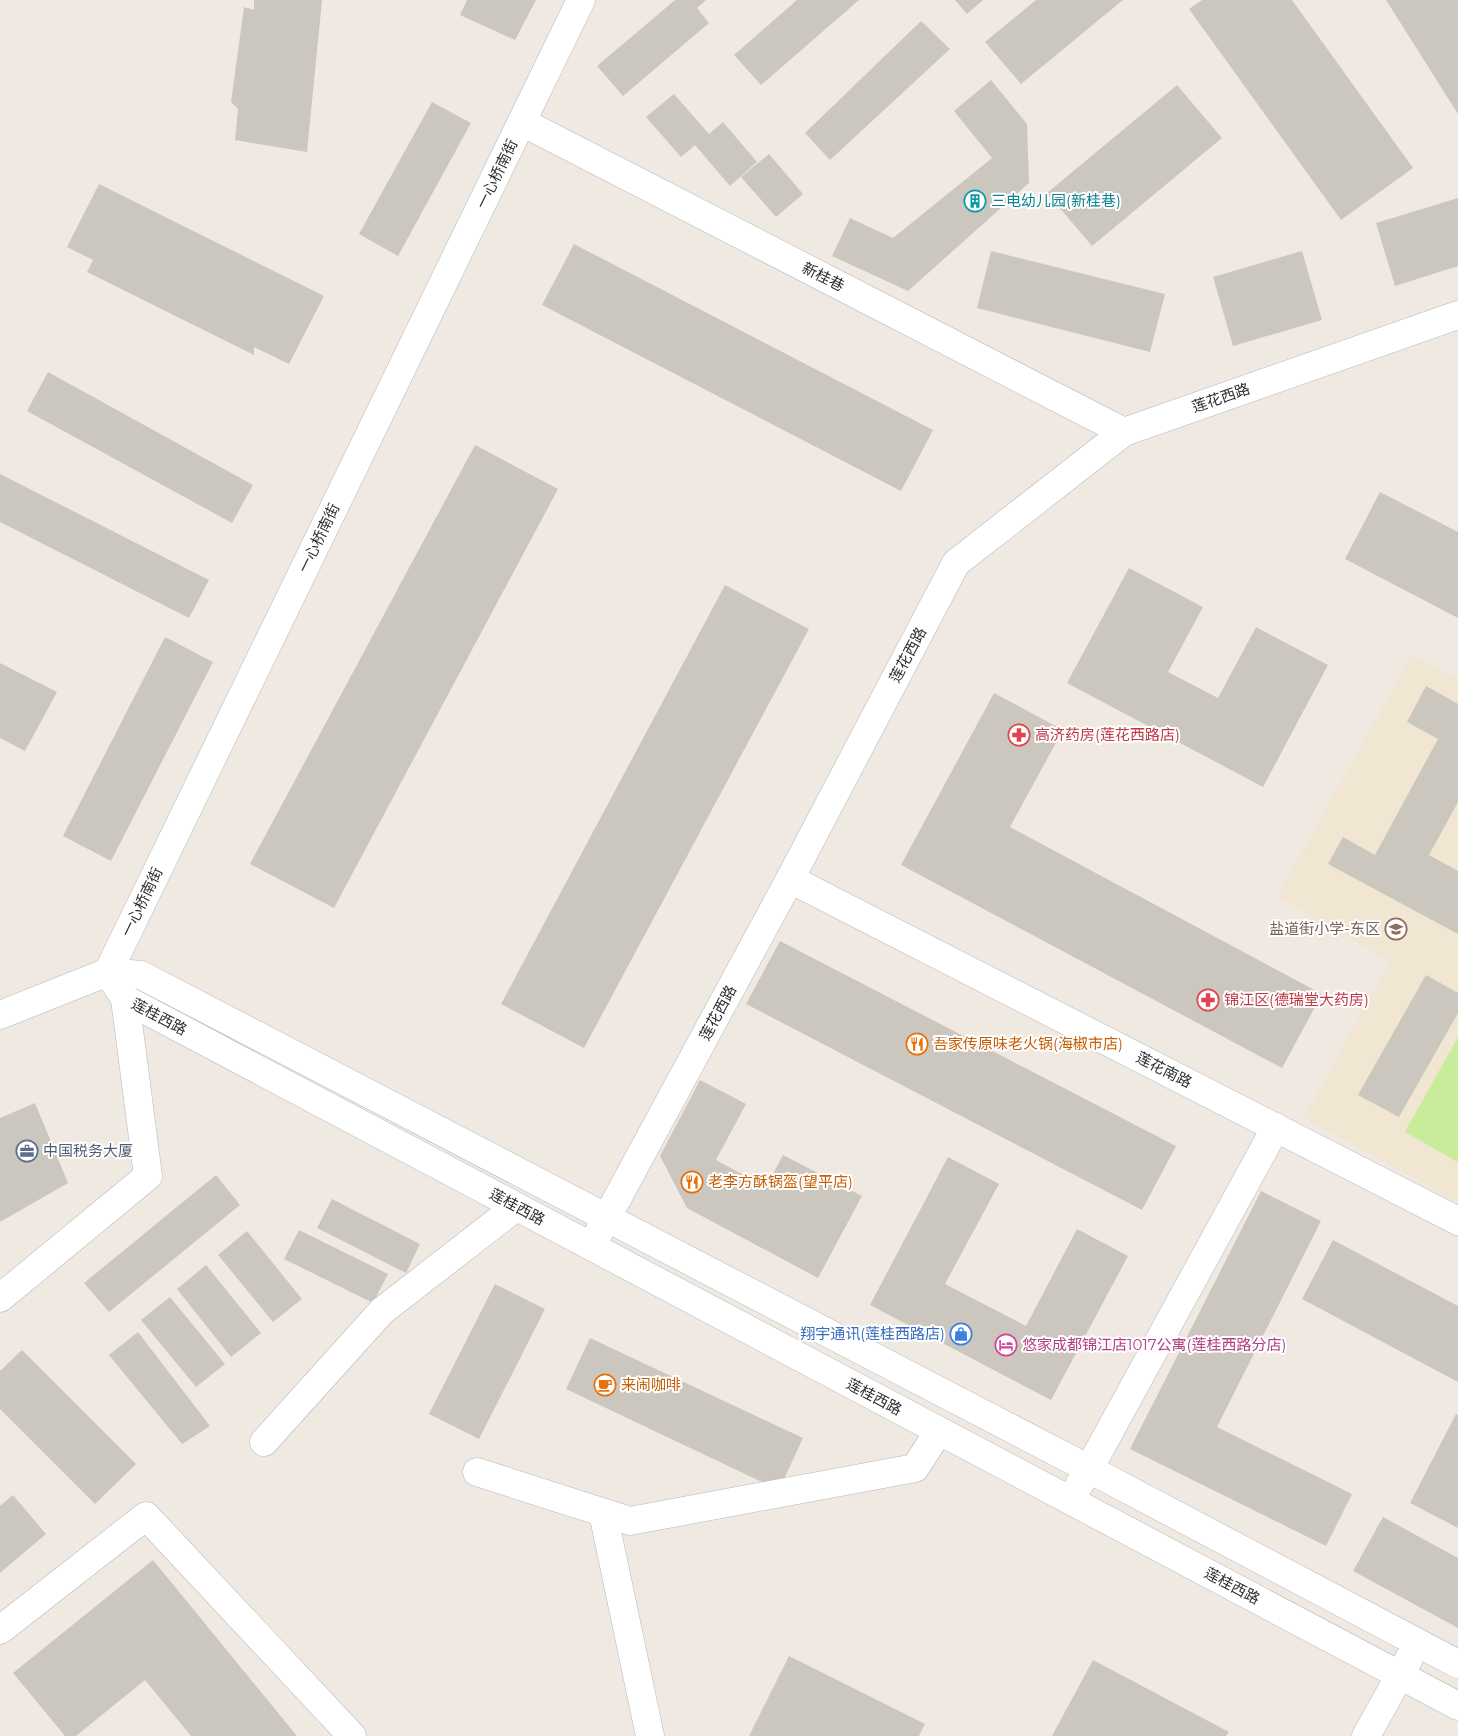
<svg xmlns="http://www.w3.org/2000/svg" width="1458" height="1736" viewBox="0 0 1458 1736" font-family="Montserrat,'Noto Sans SC',sans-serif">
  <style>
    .education { fill: #f0e6d1 }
    .pitch { fill: #c9ec9a }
    .building { fill: #cbc7bf }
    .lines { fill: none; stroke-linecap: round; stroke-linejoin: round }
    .street-casing { stroke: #b4b7c1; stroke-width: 29 }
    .street { stroke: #fff; stroke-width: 28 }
    .labels { text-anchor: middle; stroke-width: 4; stroke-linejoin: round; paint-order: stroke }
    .street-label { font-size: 15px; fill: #2e2e2e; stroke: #fff }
    .culture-label { font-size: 15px; fill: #0d838f; stroke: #fff; text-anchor: start }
    .health-label { font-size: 15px; fill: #be3a42; stroke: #fff; text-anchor: start }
    .education-label { font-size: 15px; fill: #785e54; stroke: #fff; text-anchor: end }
    .food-label { font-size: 15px; fill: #c56008; stroke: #fff; text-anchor: start }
    .service-label { font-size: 15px; fill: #4e5e75; stroke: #fff; text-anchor: start }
    .shop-label { font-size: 15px; fill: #366cbe; stroke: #fff; text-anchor: end }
    .hotel-label { font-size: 15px; fill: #b23c85; stroke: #fff; text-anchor: start }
  </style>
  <rect width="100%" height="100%" fill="#efe9e1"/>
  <!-- education -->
  <polygon class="education" points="1412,655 1458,680 1458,1202 1304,1118 1391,961 1277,897"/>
  <!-- pitch -->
  <polygon class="pitch" points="1458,1037 1458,1162 1405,1132"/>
  <!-- building -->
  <g class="building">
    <polygon points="254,0 322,0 307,152 235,140 238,109 231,102 244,7 254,10"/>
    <polygon points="467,0 536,0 515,40 460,15"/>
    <polygon points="675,0 706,0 697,8 709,23 623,96 597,66"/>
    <polygon points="797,0 859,0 761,85 734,55"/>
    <polygon points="955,0 983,0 967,14"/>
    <polygon points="1036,0 1123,0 1021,84 985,42"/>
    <polygon points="1202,0 1292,0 1413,168 1341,220 1189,9"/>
    <polygon points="1386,0 1458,0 1458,114"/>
    <polygon points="921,21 950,49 830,160 805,133"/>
    <polygon points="991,80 1027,124 1029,183 908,291 832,256 850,218 893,238 992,158 954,111"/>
    <polygon points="1177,85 1222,138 1092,246 1047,193"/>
    <polygon points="674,94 709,134 723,122 757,162 730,186 695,145 681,157 646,117"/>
    <polygon points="432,102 471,123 398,256 359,234"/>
    <polygon points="769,154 803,194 776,217 741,177"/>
    <polygon points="99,184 324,296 289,364 254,347 254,355 87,272 93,260 67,247"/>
    <polygon points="1458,198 1458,266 1395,286 1376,223"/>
    <polygon points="574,244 933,430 901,491 542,305"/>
    <polygon points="991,251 1165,294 1150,352 977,308"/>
    <polygon points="1302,251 1322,320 1233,346 1213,277"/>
    <polygon points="48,372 253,485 232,523 27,411"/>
    <polygon points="475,445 558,489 334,908 250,864"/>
    <polygon points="0,474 209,580 189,618 0,522"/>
    <polygon points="1380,492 1458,532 1458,618 1345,559"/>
    <polygon points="1129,568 1203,607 1168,672 1218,698 1256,627 1328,665 1263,787 1067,683"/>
    <polygon points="725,585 809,629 584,1048 501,1004"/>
    <polygon points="165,637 213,662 111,861 63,836"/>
    <polygon points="0,663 57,692 25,751 0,738"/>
    <polygon points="1426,686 1458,704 1458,802 1429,855 1458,871 1458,934 1328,864 1343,837 1375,855 1438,739 1407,722"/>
    <polygon points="994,693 1063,730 1010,827 1322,994 1282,1068 901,865"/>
    <polygon points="780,941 1176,1146 1142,1210 746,1004"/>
    <polygon points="1426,975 1458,993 1458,1013 1399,1117 1358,1095"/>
    <polygon points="700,1080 746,1104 716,1160 766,1187 783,1155 862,1196 818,1278 687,1208 660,1156"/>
    <polygon points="35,1103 68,1183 0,1222 0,1118"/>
    <polygon points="948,1157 999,1184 945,1284 1026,1326 1077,1229 1128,1256 1051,1400 870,1305"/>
    <polygon points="216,1175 240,1205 109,1312 84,1283"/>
    <polygon points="1261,1191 1321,1221 1217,1427 1352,1494 1326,1546 1130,1449"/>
    <polygon points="332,1199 420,1244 406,1273 317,1228"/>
    <polygon points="299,1230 388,1274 373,1303 284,1259"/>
    <polygon points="247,1231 302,1299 273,1322 218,1255"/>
    <polygon points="1333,1240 1458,1306 1458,1382 1302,1299"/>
    <polygon points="206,1265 261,1333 231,1357 177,1289"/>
    <polygon points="495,1284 545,1309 479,1439 429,1414"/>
    <polygon points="170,1297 225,1364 196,1387 141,1320"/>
    <polygon points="138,1332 210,1426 182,1444 109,1355"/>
    <polygon points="590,1338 803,1438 779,1490 566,1389"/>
    <polygon points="22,1350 136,1464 95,1504 0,1409 0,1371"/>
    <polygon points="1456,1414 1458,1415 1458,1528 1410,1503"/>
    <polygon points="13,1495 46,1534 0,1573 0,1506"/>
    <polygon points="1383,1517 1458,1558 1458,1628 1353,1571"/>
    <polygon points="153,1560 297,1736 191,1736 145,1680 76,1736 65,1736 13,1673"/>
    <polygon points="789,1656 925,1724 919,1736 749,1736"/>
    <polygon points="1093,1660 1229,1732 1226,1736 1052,1736"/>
  </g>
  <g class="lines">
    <!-- street casing -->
    <g class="street-casing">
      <g id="street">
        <polyline points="522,122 1124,432"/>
        <polyline points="790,879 1458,1221"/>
        <polyline points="108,972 125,999 1458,1706"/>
        <polyline points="108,972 141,975 1089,1469 1458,1664"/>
        <polyline points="0,1015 108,972 581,0"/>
        <polyline points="598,1234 790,879 956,563 1124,432 1458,315"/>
        <polyline points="0,1298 148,1176 125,999"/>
        <polyline points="264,1442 382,1311 516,1207"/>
        <polyline points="477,1472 630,1521 915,1468 939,1431"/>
        <polyline points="1079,1485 1089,1469 1276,1127"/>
        <polyline points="603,1513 650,1736"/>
        <polyline points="0,1630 146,1516 352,1736"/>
        <polyline points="1366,1736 1409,1659"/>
      </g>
    </g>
    <!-- street -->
    <use href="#street" class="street"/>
  </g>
  <!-- icons -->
  <defs>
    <g id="building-ring" transform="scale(1.125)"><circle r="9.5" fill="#fff" stroke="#0f9aa8" stroke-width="1.5"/><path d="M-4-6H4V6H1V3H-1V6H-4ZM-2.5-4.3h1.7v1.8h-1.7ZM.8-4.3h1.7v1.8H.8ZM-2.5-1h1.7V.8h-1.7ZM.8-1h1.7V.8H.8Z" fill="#0f9aa8"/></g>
    <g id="pharmacy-ring" transform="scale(1.125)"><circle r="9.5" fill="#fff" stroke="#e0444e" stroke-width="1.5"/><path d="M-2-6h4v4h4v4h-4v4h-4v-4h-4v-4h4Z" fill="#e0444e"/></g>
    <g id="school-ring" transform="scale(1.125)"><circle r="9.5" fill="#fff" stroke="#8d6e63" stroke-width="1.5"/><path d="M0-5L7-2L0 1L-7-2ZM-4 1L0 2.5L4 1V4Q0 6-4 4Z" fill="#8d6e63"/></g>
    <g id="restaurant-ring" transform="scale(1.125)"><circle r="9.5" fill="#fff" stroke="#e8710a" stroke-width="1.5"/><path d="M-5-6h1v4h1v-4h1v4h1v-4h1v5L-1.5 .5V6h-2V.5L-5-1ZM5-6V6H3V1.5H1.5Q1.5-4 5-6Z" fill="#e8710a"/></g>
    <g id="office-ring" transform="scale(1.125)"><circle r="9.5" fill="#fff" stroke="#5c6f8a" stroke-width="1.5"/><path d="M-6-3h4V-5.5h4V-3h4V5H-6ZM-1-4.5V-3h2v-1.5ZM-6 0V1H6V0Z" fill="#5c6f8a"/></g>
    <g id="shop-ring" transform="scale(1.125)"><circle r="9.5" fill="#fff" stroke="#3f7fe0" stroke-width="1.5"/><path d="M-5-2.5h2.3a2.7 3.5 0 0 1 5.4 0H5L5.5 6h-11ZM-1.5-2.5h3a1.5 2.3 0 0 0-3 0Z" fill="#3f7fe0"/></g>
    <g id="hotel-ring" transform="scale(1.125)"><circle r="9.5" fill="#fff" stroke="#d1479c" stroke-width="1.5"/><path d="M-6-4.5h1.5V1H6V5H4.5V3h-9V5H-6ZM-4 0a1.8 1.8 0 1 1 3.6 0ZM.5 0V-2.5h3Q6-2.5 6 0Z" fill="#d1479c"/></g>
    <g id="cafe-ring" transform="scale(1.125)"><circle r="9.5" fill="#fff" stroke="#e8710a" stroke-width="1.5"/><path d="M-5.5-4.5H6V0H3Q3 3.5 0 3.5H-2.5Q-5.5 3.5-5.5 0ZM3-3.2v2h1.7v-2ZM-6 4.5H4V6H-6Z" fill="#e8710a"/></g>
  </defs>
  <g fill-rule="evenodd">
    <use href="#building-ring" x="975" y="201"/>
    <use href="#pharmacy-ring" x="1019" y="735"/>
    <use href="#school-ring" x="1396" y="929"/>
    <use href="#pharmacy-ring" x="1208" y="1000"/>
    <use href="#restaurant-ring" x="917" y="1044"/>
    <use href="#office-ring" x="27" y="1151"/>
    <use href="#restaurant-ring" x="692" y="1182"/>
    <use href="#shop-ring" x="961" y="1334"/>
    <use href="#hotel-ring" x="1006" y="1345"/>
    <use href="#cafe-ring" x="605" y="1385"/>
  </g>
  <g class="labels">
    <!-- street labels -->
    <g class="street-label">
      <text transform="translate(497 174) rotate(-64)" y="5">一心桥南街</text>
      <text transform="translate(823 277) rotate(27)" y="5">新桂巷</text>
      <text transform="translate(1221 398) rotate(-19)" y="5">莲花西路</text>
      <text transform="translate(319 538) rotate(-64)" y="5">一心桥南街</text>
      <text transform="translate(908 655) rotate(-62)" y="5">莲花西路</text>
      <text transform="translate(142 902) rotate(-64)" y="5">一心桥南街</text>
      <text transform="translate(718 1013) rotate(-62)" y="5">莲花西路</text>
      <text transform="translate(159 1017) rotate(28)" y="5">莲桂西路</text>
      <text transform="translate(1164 1070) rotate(27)" y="5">莲花南路</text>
      <text transform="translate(517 1207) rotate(28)" y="5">莲桂西路</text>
      <text transform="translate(874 1397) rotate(28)" y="5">莲桂西路</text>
      <text transform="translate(1232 1586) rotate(28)" y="5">莲桂西路</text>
    </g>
    <!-- culture labels -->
    <g class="culture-label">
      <text x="991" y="206">三电幼儿园(新桂巷)</text>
    </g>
    <!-- health labels -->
    <g class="health-label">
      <text x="1035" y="740">高济药房(莲花西路店)</text>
      <text x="1224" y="1005">锦江区(德瑞堂大药房)</text>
    </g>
    <!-- education labels -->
    <g class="education-label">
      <text x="1380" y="934">盐道街小学-东区</text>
    </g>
    <!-- food labels -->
    <g class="food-label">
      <text x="933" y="1049">吾家传原味老火锅(海椒市店)</text>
      <text x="708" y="1187">老李方酥锅盔(望平店)</text>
      <text x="621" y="1390">来闹咖啡</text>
    </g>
    <!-- service labels -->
    <g class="service-label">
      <text x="43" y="1156">中国税务大厦</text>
    </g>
    <!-- shop labels -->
    <g class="shop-label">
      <text x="945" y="1339">翔宇通讯(莲桂西路店)</text>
    </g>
    <!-- hotel labels -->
    <g class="hotel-label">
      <text x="1022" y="1350">悠家成都锦江店1017公寓(莲桂西路分店)</text>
    </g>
  </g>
</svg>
